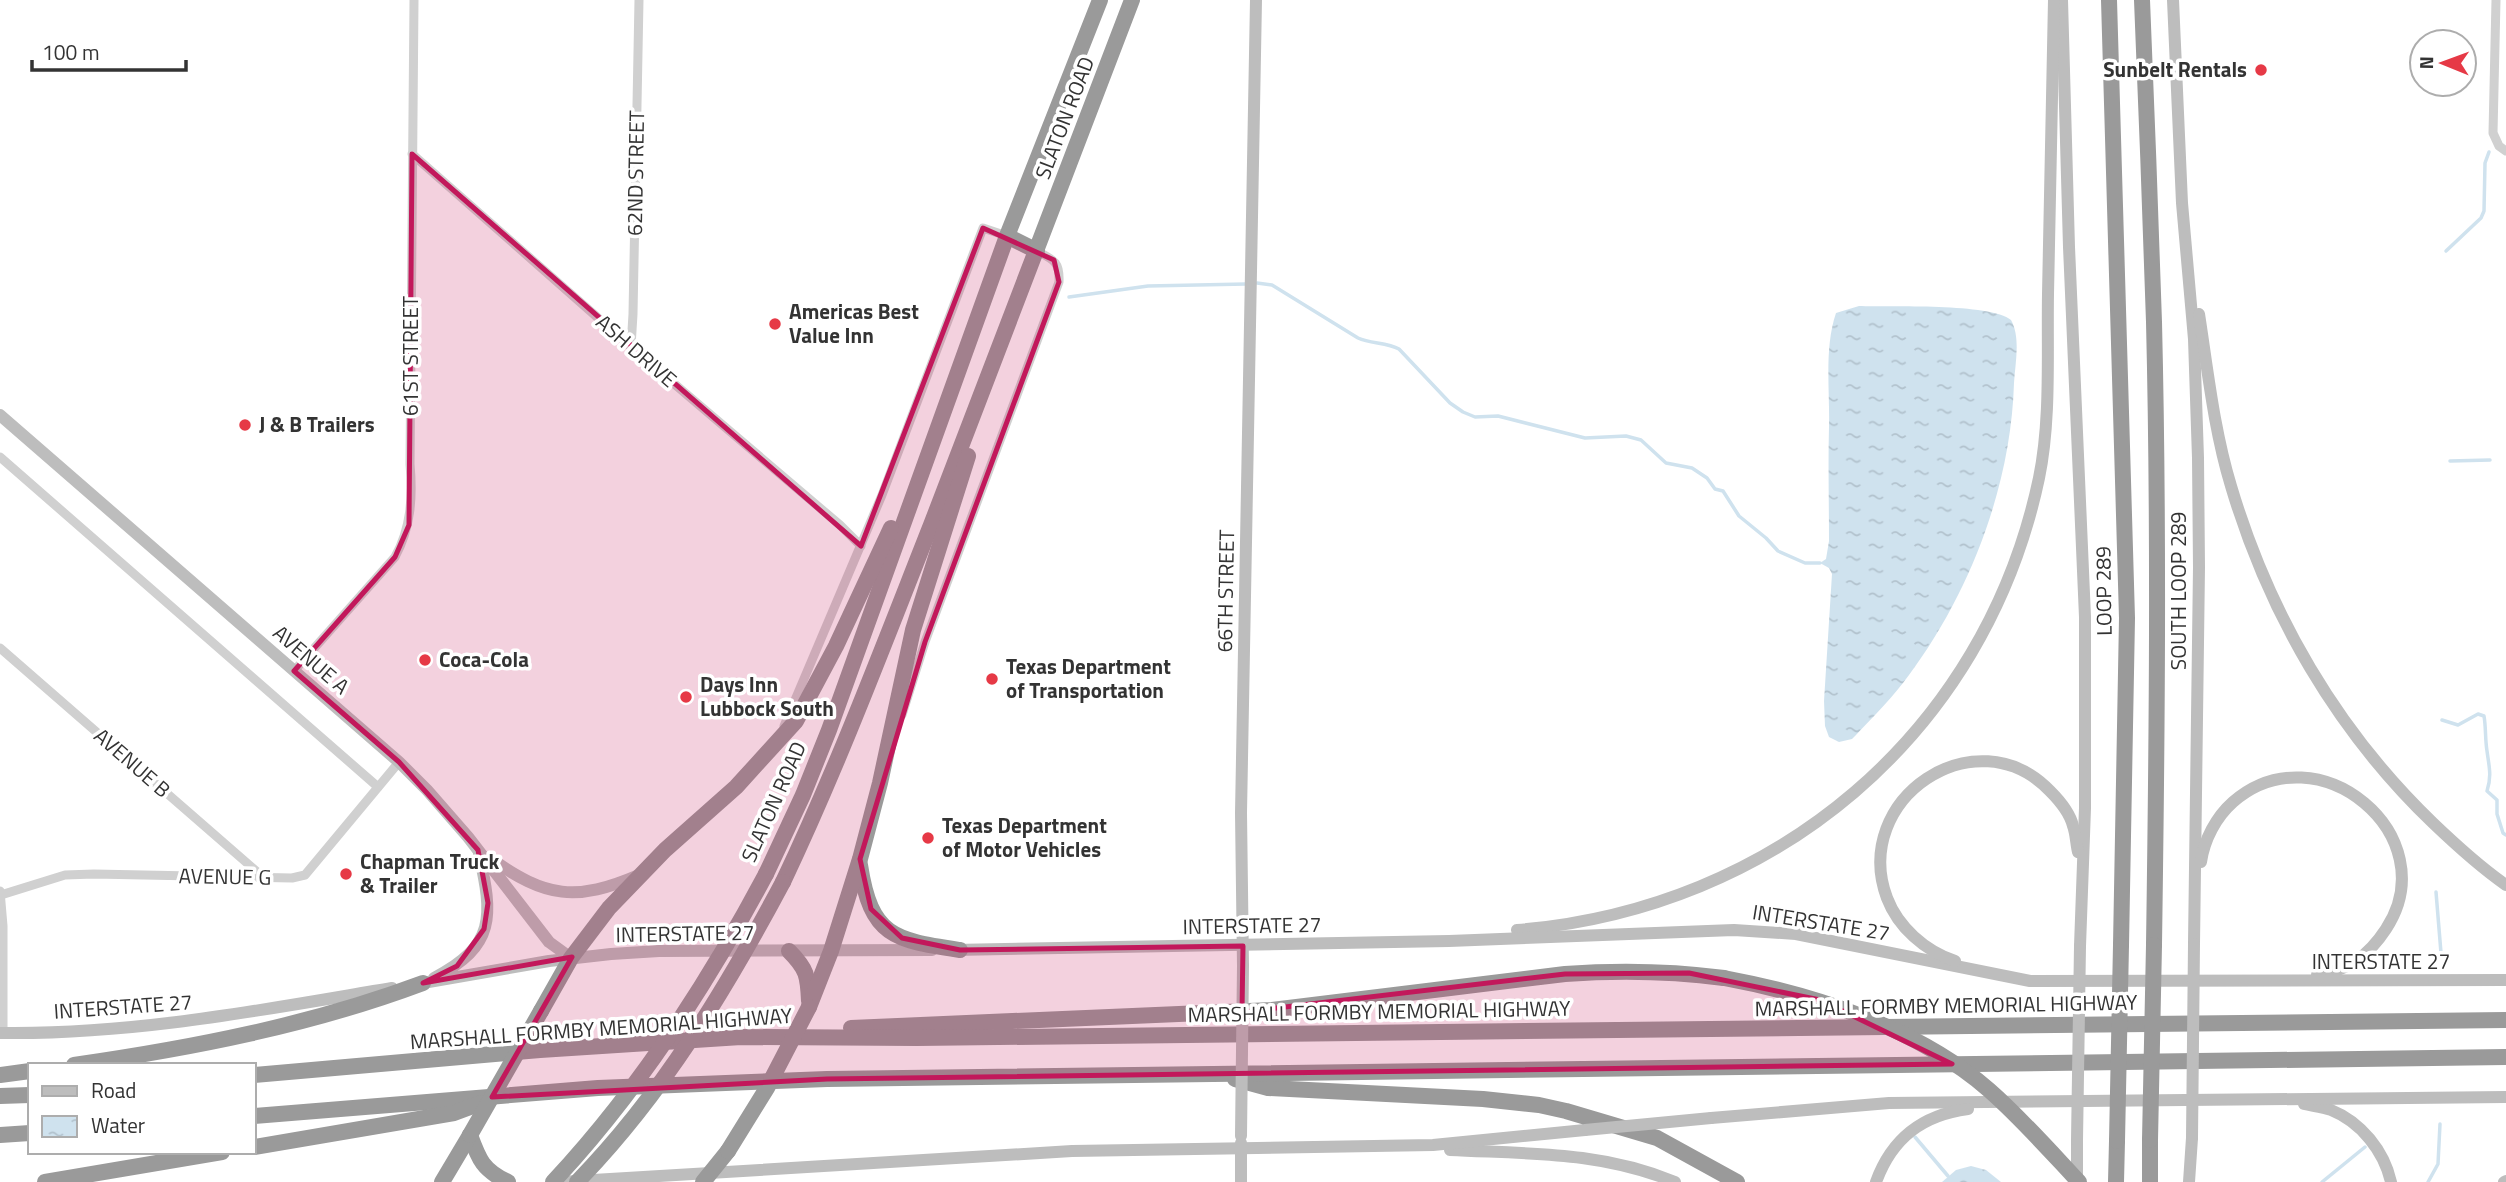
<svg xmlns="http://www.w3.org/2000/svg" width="2506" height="1182" viewBox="0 0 2506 1182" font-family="'Titillium Web',sans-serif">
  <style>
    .water { fill: url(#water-ripples) }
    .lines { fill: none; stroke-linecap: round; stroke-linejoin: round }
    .stream { stroke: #cfe2ee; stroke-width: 3.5 }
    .street { stroke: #d0d0d0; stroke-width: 9 }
    .secondary { stroke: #bdbdbd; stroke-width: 12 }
    .highway { stroke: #9a9a9a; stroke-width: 16 }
    .secondary-bridge { stroke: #bdbdbd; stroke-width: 12 }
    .highway-bridge { stroke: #9a9a9a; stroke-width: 16 }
    .marked { fill: #c2185b; fill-opacity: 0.2; stroke: #c2185b; stroke-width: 5; stroke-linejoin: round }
    .poi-dot { fill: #e63946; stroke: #fff; stroke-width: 2.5 }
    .labels { text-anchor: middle; stroke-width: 7; stroke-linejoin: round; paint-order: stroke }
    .poi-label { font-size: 21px; font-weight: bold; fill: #333; stroke: #fff; text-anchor: start }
    .street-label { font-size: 21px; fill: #333; stroke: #fff }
  </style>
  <defs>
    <pattern id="water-ripples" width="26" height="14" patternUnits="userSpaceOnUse" patternTransform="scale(1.75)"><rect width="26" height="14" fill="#cfe2ee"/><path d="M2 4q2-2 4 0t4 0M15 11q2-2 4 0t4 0" fill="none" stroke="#b2c2cd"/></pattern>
  </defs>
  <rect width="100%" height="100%" fill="#fff"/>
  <!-- water -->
  <g class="water">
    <path d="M1859 306C1889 307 1991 303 2011 320 2021 338 2015 364 2014 383 2011 486 1970 593 1909 675 1894 696 1874 716 1856 735L1852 739 1839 742 1829 737 1825 726 1824 701 1832 574 1829 568 1820 563 1826 559 1829 541C1829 503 1828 464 1829 427 1830 391 1824 348 1836 313Z"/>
    <polygon points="1971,1166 1986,1170 2001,1182 1942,1182 1956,1170"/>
  </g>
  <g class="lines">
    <!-- stream -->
    <g class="stream">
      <polyline points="2446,251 2481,218 2484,211 2485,163 2489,152"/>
      <path d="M1257 283 1272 285 1358 338C1371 344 1387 342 1399 349L1450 403 1463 412 1475 417 1498 416 1585 438 1626 436 1641 440 1666 463 1692 468 1707 478 1715 489 1723 491 1739 516 1766 538 1778 551 1805 563H1820"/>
      <polyline points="1069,297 1148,286 1246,284"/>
      <polyline points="2450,461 2490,460"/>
      <path d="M2442 720 2458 725 2478 714 2484 716C2486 727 2485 739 2487 751 2489 766 2492 776 2487 791L2497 800V814L2503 833 2506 835"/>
      <polyline points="2436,892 2441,953"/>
      <polyline points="1915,1137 1948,1176"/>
      <polyline points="2322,1182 2365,1147"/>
      <polyline points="2428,1182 2438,1164 2440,1124"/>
    </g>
    <!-- street -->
    <g class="street">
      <polyline points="2496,0 2493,133 2499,146 2506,151"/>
      <polyline points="412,154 631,347 840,525 861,546"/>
      <polyline points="631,347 633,314 639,0"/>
      <polyline points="0,457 378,787"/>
      <polyline points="0,648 263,877"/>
      <path d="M294 671 395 557C411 528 413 497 410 464L414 0"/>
      <path d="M902 715 925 642 1059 282C1060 262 1054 260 1037 251"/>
      <polyline points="784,726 882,495 983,228 1007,236"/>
      <polyline points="0,891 3,926 3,1033"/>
      <polyline points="1,895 65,875 94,874 292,878 305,875 399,762"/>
    </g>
    <!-- secondary -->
    <g class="secondary">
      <polyline points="2062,0 2069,247 2085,617 2085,808 2080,946"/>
      <polyline points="2173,0 2182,203 2194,339 2198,458 2199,567 2194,944"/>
      <path d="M2199 314C2208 372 2214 430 2231 486 2269 614 2337 731 2433 823 2456 845 2480 867 2506 885"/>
      <polyline points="0,415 399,762 427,790 468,837 549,942 571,958"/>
      <path d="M490 858C546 898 576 902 639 875"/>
      <path d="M2201 862C2204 840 2216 817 2233 802 2318 728 2447 836 2386 929 2369 955 2348 971 2317 975"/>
      <path d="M1517 930C1775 909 1985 734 2039 478 2051 420 2047 354 2048 294 2050 196 2052 98 2054 0"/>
      <polyline points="953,950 1449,941 1734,930 1796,934 2030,981 2506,980"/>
      <path d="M1955 961C1925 951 1898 927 1887 898 1850 799 1976 714 2050 791 2059 800 2070 813 2073 826 2076 834 2076 844 2078 852"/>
      <polyline points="1243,966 1241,813 1256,0"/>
      <path d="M434 978C496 946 493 916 479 854"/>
      <polyline points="417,984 549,961 611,954 659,951 932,950"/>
      <path d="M0 1033C133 1035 261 1010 392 988"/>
      <path d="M2304 1104C2313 1106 2323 1107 2331 1110 2361 1122 2384 1151 2391 1182"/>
      <polyline points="1711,1118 1889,1103 2506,1097"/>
      <polyline points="2077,1140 2077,1182"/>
      <path d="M1450 1150C1529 1154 1600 1151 1675 1182"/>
      <polyline points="560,1182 1072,1151 1433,1145 1585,1130"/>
      <polyline points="1241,1182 1241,1143"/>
      <path d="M1876 1182C1892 1138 1922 1115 1968 1109"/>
      <polyline points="2189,1182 2192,1138"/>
      <polyline points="2504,1182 2506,1181"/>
    </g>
    <!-- highway -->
    <g class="highway">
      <polyline points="2109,0 2127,618 2121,945"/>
      <path d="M2142 0C2146 107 2151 215 2154 322 2159 530 2157 737 2154 945"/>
      <polyline points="1007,236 1037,251"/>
      <path d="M860 865C871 937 894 940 960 950"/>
      <polyline points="766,874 803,795 829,730 1007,236 1100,0"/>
      <path d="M783 882C838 766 884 644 931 525 999 350 1066 175 1132 0"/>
      <path d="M789 951C807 969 808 976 809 1001"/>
      <polyline points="809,1007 831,951 860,859 880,783 913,630 968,456"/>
      <polyline points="541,1011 571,958 609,908 665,850 736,787 796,721 836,646 891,528"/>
      <path d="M851 1028 1272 1010 1565 974C1618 970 1671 971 1724 978"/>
      <path d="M74 1065C192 1048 311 1025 423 983"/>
      <polyline points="0,1075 30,1071"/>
      <polyline points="254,1075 540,1050 741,1037 917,1038 2506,1020"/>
      <polyline points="1235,1079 1268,1088 1483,1099 1539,1105 1566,1111 1657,1138 1737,1182"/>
      <polyline points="0,1096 30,1095"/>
      <polyline points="254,1116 598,1088 827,1079 2506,1057"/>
      <polyline points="0,1135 30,1133"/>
      <path d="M470 1135C479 1160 483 1170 508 1182"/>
      <polyline points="254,1147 454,1113 481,1103"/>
      <polyline points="45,1182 222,1152"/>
      <polyline points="442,1182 470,1135"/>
      <polyline points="703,1182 728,1151"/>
      <polyline points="2116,1182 2117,1141"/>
      <polyline points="2150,1182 2150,1140"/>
    </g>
    <!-- secondary-bridge -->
    <g class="secondary-bridge">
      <polyline points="1585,1130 1711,1118"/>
      <polyline points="1241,1136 1243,966"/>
      <polyline points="2192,1138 2194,944"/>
      <polyline points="2077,1140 2080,946"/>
    </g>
    <!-- highway-bridge -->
    <g class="highway-bridge">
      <path d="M1724 978C1815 995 1918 1028 1989 1090 2021 1118 2050 1151 2079 1182"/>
      <polyline points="470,1135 541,1011"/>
      <polyline points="2150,1140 2154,945"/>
      <polyline points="2117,1141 2121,945"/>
      <polyline points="728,1151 767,1088 809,1007"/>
      <path d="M553 1182C639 1090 707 985 766 874"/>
      <path d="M577 1182C662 1095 726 989 783 882"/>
    </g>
  </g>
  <!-- marked area -->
  <path class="marked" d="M412 154 861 546 983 228 1054 260 1059 282 925 642 860 859 871 909 902 938 960 950 1243 946 1242 1012 1565 974 1689 973 1820 1000 1952 1064 827 1079 492 1097 572 957 423 983 457 966 484 929 488 903 478 850 399 762 294 671 395 557 409 525Z"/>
  <!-- markers -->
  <g class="poi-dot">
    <circle cx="2261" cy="70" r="7"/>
    <circle cx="775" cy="324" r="7"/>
    <circle cx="245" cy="425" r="7"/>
    <circle cx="425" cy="660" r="7"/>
    <circle cx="992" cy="679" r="7"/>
    <circle cx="686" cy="697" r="7"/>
    <circle cx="928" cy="838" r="7"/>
    <circle cx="346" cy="874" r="7"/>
  </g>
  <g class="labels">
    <!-- poi labels -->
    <g class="poi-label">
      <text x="2247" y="77" text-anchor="end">Sunbelt Rentals</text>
      <text x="789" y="319">Americas Best<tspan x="789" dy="24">Value Inn</tspan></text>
      <text x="259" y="432">J &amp; B Trailers</text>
      <text x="439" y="667">Coca-Cola</text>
      <text x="1006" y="674">Texas Department<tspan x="1006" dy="24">of Transportation</tspan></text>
      <text x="700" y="692">Days Inn<tspan x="700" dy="24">Lubbock South</tspan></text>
      <text x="942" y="833">Texas Department<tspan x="942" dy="24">of Motor Vehicles</tspan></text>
      <text x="360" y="869">Chapman Truck<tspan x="360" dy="24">&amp; Trailer</tspan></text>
    </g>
    <!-- street labels -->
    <g class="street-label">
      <text transform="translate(1065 118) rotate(-69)" y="7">SLATON ROAD</text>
      <text transform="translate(636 173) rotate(-89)" y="7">62ND STREET</text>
      <text transform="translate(636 351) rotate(41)" y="7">ASH DRIVE</text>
      <text transform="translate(411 356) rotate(-90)" y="7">61ST STREET</text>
      <text transform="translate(1226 591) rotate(-89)" y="7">66TH STREET</text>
      <text transform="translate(2104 591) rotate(-91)" y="7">LOOP 289</text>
      <text transform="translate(2179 591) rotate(-90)" y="7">SOUTH LOOP 289</text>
      <text transform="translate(311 660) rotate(41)" y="7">AVENUE A</text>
      <text transform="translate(132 763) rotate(41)" y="7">AVENUE B</text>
      <text transform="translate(774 802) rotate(-66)" y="7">SLATON ROAD</text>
      <text transform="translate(225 877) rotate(1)" y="7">AVENUE G</text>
      <text transform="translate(1821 923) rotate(9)" y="7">INTERSTATE 27</text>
      <text transform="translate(1252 926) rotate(-1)" y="7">INTERSTATE 27</text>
      <text transform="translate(685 934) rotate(-1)" y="7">INTERSTATE 27</text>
      <text x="2381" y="969">INTERSTATE 27</text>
      <text transform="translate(1946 1006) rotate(-1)" y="7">MARSHALL FORMBY MEMORIAL HIGHWAY</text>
      <text transform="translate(123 1007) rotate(-4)" y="7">INTERSTATE 27</text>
      <text transform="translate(1379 1012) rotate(-1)" y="7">MARSHALL FORMBY MEMORIAL HIGHWAY</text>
      <text transform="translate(601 1029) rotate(-4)" y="7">MARSHALL FORMBY MEMORIAL HIGHWAY</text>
    </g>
  </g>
  <!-- legend -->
  <rect x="28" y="1063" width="228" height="91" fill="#ffffff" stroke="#adadad" stroke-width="2"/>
  <rect x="42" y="1086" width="35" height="10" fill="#bdbdbd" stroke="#adadad" stroke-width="2"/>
  <text x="91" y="1098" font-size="21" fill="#333333">Road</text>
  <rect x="42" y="1116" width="35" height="21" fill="url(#water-ripples)" stroke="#adadad" stroke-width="2"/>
  <text x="91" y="1133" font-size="21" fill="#333333">Water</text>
  <!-- north arrow -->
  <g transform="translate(2443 63) rotate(271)"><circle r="33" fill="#ffffff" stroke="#adadad" stroke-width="2"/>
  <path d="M0-5L12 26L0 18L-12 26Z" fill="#e63946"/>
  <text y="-10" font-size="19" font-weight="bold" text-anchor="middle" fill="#333333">N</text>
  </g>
  <!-- scale -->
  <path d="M32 60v10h154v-10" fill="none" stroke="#333333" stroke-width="3.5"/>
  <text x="42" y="60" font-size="21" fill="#333333" stroke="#ffffff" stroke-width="5" paint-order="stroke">100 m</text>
</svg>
